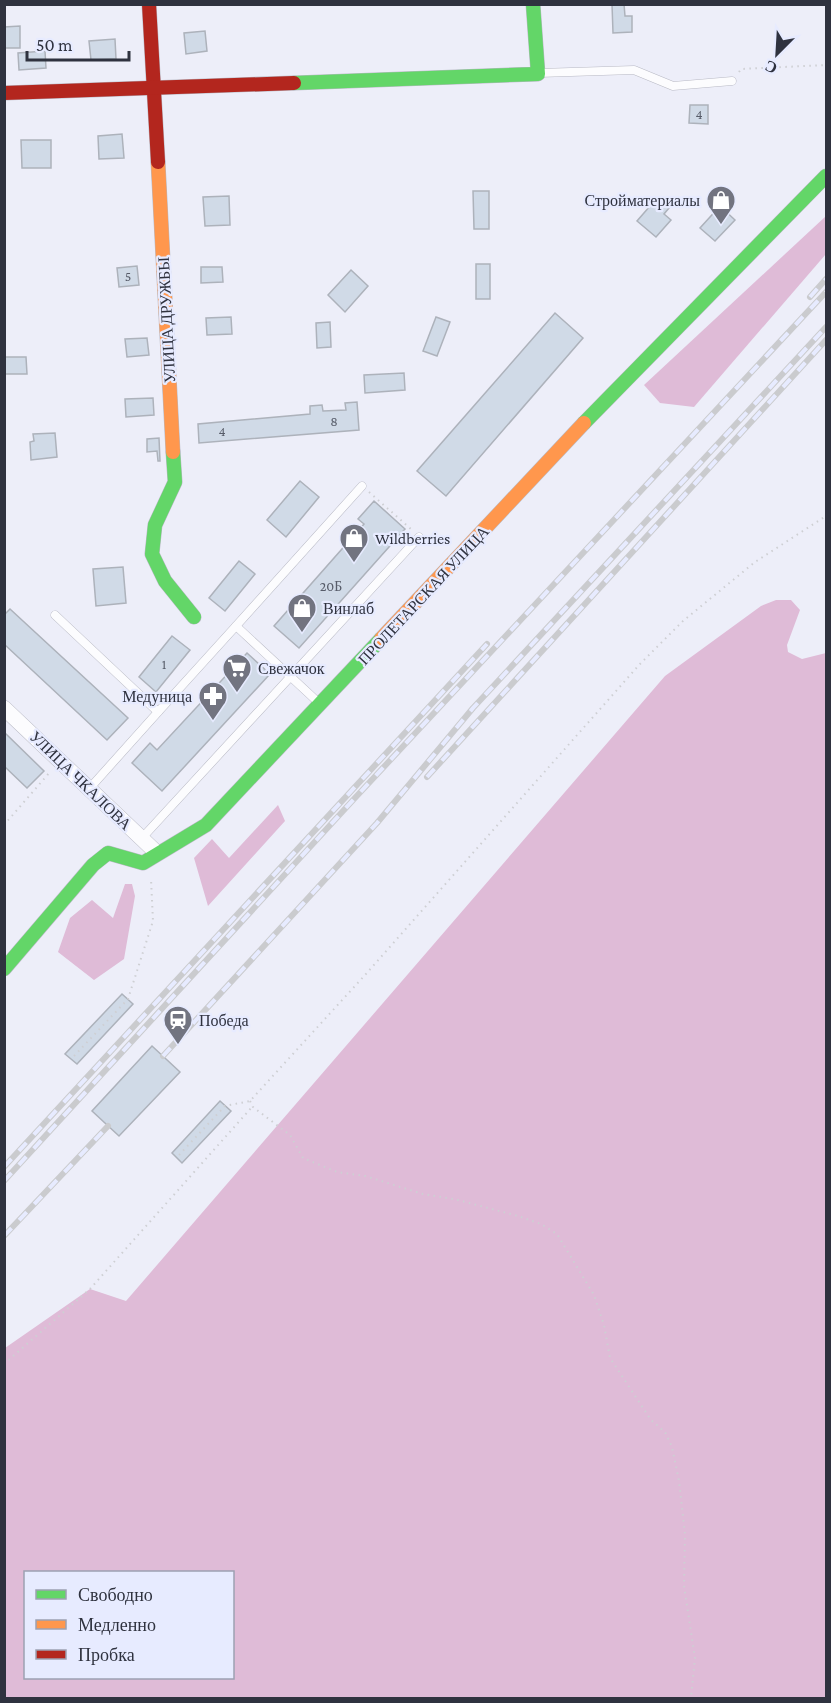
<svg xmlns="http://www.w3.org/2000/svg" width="831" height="1703" viewBox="0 0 831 1703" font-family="'Crimson Pro',serif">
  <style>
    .forest { fill: #dfbbd7; fill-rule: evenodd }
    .building { fill: #d0dae7; stroke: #adb2bb; stroke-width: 1.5 }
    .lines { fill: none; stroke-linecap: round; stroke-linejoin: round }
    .lane-casing { stroke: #b8b9c4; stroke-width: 9 }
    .street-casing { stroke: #b8b9c4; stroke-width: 16 }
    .fast-casing { stroke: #b8b9c4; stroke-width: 15 }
    .slow-casing { stroke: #b8b9c4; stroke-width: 15 }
    .jam-casing { stroke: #b8b9c4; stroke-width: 15 }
    .path { stroke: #cecfd3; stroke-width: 2; stroke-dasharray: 1.5 4.5; stroke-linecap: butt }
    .lane { stroke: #fcfcfe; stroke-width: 8 }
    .street { stroke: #fcfcfe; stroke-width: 15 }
    .fast { stroke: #63d668; stroke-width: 14 }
    .slow { stroke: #ff974d; stroke-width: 14 }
    .jam { stroke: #b3261e; stroke-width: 14 }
    .rail-casing { stroke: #cacbce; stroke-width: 6 }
    .rail { stroke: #e7ebff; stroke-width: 4; stroke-dasharray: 11; stroke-linecap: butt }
    .labels { text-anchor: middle; stroke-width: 4.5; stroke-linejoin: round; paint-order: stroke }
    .number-label { font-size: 14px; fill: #575c69 }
    .poi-label { font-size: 16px; fill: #2f323f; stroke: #e7ebff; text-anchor: start }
    .street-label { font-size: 16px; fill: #2f323f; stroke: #e7ebff }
  </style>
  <rect width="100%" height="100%" fill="#edeef9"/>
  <!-- forest -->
  <g class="forest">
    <polygon points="826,216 826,254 694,407 660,403 644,385"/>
    <path d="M776 600H791L800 610 787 645 788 652 802 659 826 653V1698H5V1348L90 1289 126 1301 665 676 761 606ZM26 1572H232V1678H26Z"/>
    <polygon points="278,805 285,821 208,906 194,858 212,839 229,858"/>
    <polygon points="125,884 132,884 135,896 124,959 94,980 58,952 70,918 92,900 113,918"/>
  </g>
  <!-- building -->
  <g class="building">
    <polygon points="612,4 624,4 625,16 632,16 632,32 613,33"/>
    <polygon points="20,26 20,48 4,48 4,27"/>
    <polygon points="205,31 207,51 186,54 184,33"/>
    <polygon points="115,39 116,59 91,60 89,41"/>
    <polygon points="45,51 46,68 19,70 18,53"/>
    <polygon points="690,105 708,105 708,124 689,123"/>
    <polygon points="122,134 124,158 99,159 98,136"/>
    <polygon points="21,140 51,140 51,168 22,168"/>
    <polygon points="473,191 489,191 489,229 474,229"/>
    <polygon points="229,196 230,225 205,226 203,197"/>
    <polygon points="657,198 669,208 664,214 671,220 656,237 637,221"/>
    <polygon points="720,206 735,220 715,241 700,228"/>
    <rect x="476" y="264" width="14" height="35"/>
    <polygon points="137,266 139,285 119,287 117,268"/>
    <polygon points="201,267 222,267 223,282 201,283"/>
    <polygon points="351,270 368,286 345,312 328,295"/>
    <polygon points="555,313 583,338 446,496 417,471"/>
    <polygon points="231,317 232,334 207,335 206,318"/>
    <polygon points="436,317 450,322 437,356 423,351"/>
    <polygon points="330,322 331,347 317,348 316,323"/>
    <polygon points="147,338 149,355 127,357 125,339"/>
    <polygon points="4,357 26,357 27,374 4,374"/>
    <polygon points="404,373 405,390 365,393 364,375"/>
    <polygon points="153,398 154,415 126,417 125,399"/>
    <polygon points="357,402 359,430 199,443 198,424 310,414 310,406 322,405 323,411 346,410 345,403"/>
    <polygon points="55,433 57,457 31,460 30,442 34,441 33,434"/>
    <polygon points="159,438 160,461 158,461 157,451 147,452 147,439"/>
    <polygon points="300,481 319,497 286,537 267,520"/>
    <polygon points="374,501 405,529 299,648 274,626 364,524 358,519"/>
    <polygon points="239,561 255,574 225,611 209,598"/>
    <polygon points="123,567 126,603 96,606 93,569"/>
    <polygon points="10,609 128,718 107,740 4,644 4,615"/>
    <polygon points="172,636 190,650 156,692 139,677"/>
    <polygon points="247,653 270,674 162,791 132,763 150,743 157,750"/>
    <polygon points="4,732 44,771 27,788 4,766"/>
    <polygon points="122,994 133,1004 77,1064 65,1054"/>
    <polygon points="152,1046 180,1072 119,1136 92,1111"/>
    <polygon points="220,1101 231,1111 182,1163 172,1153"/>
  </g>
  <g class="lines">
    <!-- lane casing -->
    <g class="lane-casing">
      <g id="lane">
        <polyline points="539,73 634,70 673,86 732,81"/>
        <polyline points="55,615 158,712 236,626"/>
        <polyline points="319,703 236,626 362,486"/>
        <polyline points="89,789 158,712"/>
        <polyline points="142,838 419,537"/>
      </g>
    </g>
    <!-- street casing -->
    <g class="street-casing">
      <polyline id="street" points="4,708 157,853"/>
    </g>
    <!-- fast casing -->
    <g class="fast-casing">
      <g id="fast">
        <polyline points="294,83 538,74 533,4"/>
        <polyline points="584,423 826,176"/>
        <polyline points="173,452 175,482 155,525 152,554 165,581 194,617"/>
        <polyline points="4,969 93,865 108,853 143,863 206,825 381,639"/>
      </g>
    </g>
    <!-- slow casing -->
    <g class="slow-casing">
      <g id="slow">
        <polyline points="158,162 173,452"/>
        <polyline points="381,639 584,423"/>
      </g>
    </g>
    <!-- jam casing -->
    <g class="jam-casing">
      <g id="jam">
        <polyline points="149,4 158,162"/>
        <polyline points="4,93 294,83"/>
      </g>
    </g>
    <!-- path -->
    <g class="path">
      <polyline points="739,72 741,69 826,65"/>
      <polyline points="369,492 412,530"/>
      <polyline points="4,825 50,772"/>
      <polyline points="74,1056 128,999 153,921 151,879"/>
      <polyline points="250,1101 253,1107 290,1135 303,1158 337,1172 365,1176 423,1194 458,1200 518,1216 541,1224 557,1234 594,1295 604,1325 610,1358 651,1420 665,1432 672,1447 679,1481 685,1534 684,1586 695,1658 691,1698"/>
      <polyline points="179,1155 225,1106 250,1101 365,975 639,665 683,621 755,562 826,516"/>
      <polyline points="4,1364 90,1289 252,1107"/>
    </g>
    <!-- lane -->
    <use href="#lane" class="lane"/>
    <!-- street -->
    <use href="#street" class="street"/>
    <!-- fast -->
    <use href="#fast" class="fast"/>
    <!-- slow -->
    <use href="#slow" class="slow"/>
    <!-- jam -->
    <use href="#jam" class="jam"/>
    <!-- rail casing -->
    <g class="rail-casing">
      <g id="rail">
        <polyline points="810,297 826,279"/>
        <polyline points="427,777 826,340"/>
        <polyline points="163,1056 377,823 473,708 826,327"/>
        <polyline points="4,1167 487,644"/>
        <polyline points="4,1181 354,799 826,292"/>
        <polyline points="4,1236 108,1126"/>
      </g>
    </g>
    <!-- rail -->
    <use href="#rail" class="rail"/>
  </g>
  <!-- icons -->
  <defs>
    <g id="shop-pin" transform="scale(1.5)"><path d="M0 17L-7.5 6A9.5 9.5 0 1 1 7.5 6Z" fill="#727480" stroke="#e7ebff"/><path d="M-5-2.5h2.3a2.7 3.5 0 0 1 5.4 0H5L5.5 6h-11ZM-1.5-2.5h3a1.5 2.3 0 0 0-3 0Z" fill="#fff"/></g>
    <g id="supermarket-pin" transform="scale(1.5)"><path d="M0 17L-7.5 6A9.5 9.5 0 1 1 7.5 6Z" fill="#727480" stroke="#e7ebff"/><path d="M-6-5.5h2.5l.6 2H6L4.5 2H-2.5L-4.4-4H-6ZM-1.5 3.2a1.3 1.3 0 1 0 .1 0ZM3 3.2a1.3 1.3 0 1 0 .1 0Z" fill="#fff"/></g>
    <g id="pharmacy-pin" transform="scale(1.5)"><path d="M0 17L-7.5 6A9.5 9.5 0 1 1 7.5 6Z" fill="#727480" stroke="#e7ebff"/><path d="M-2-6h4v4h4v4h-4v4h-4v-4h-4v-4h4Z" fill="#fff"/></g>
    <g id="station-pin" transform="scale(1.5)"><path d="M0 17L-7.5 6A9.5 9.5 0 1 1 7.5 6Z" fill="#727480" stroke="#e7ebff"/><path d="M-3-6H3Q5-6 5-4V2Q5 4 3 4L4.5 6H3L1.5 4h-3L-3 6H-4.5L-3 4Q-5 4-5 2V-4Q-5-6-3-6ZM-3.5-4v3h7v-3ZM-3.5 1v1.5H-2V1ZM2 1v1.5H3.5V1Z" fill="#fff"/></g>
  </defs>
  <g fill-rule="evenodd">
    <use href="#shop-pin" x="721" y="200"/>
    <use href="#shop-pin" x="354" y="538"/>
    <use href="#shop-pin" x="302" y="608"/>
    <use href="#supermarket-pin" x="237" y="668"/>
    <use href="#pharmacy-pin" x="213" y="696"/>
    <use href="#station-pin" x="178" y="1020"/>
  </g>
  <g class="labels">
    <!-- number labels -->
    <g class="number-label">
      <text x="699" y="119">4</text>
      <text x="128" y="281">5</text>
      <text x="334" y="426">8</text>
      <text x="222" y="436">4</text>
      <text x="331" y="591">20Б</text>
      <text x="164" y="669">1</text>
    </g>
    <!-- poi labels -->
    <g class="poi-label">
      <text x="700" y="206" text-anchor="end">Стройматериалы</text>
      <text x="375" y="544">Wildberries</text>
      <text x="323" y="614">Винлаб</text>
      <text x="258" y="674">Свежачок</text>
      <text x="192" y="702" text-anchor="end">Медуница</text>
      <text x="199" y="1026">Победа</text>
    </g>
    <!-- street labels -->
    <g class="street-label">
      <text transform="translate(166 320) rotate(-93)" y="6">УЛИЦА ДРУЖБЫ</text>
      <text transform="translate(423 595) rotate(-47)" y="6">ПРОЛЕТАРСКАЯ УЛИЦА</text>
      <text transform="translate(81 780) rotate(44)" y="6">УЛИЦА ЧКАЛОВА</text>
    </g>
  </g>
  <!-- border -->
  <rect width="831" height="1703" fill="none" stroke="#2f323f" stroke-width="12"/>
  <!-- legend -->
  <rect x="24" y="1571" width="210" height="108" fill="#e7ebff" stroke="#9da1b2" stroke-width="1.5"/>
  <rect x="36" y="1590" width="30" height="9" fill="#63d668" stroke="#9da1b2" stroke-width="1.5"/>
  <text x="78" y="1601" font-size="18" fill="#2f323f">Свободно</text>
  <rect x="36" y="1620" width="30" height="9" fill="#ff974d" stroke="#9da1b2" stroke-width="1.5"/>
  <text x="78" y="1631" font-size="18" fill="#2f323f">Медленно</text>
  <rect x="36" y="1650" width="30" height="9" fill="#b3261e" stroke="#9da1b2" stroke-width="1.5"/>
  <text x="78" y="1661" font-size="18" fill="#2f323f">Пробка</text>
  <!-- north arrow -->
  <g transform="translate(777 54) rotate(204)" stroke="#e7ebff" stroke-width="4.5" paint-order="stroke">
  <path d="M0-4.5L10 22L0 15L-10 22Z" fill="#2f323f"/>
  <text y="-9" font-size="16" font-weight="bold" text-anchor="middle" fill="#2f323f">С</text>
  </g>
  <!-- scale -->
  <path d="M27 51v9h102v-9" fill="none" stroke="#2f323f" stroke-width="3"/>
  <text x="36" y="51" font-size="18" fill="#2f323f" stroke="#e7ebff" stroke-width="4.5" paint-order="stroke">50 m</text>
</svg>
